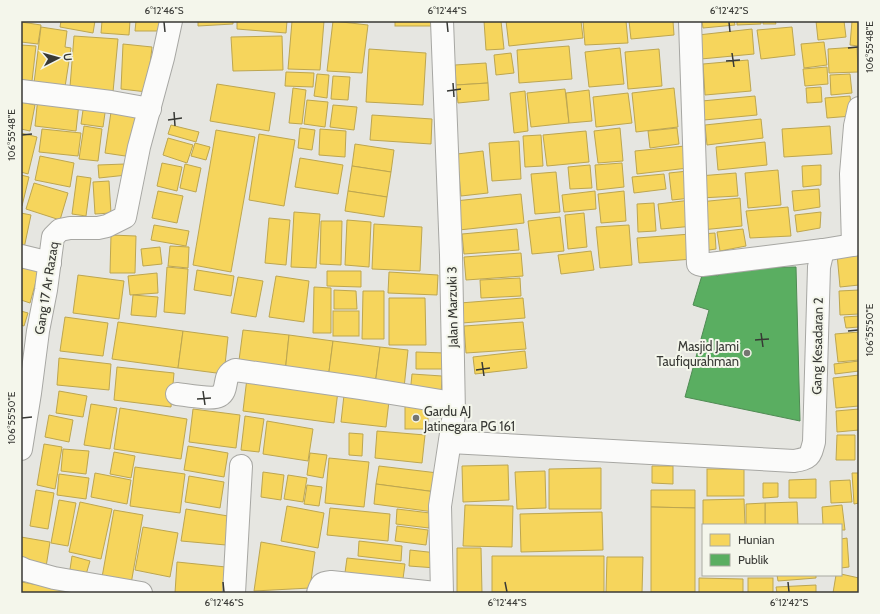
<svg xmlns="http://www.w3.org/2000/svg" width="880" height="614" viewBox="0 0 880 614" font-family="Cabin,sans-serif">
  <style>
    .homes { fill: #f6d55c; stroke: #bda650 }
    .public { fill: #5aae61; stroke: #508b54 }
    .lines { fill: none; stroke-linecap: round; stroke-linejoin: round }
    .minor-casing { stroke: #a7a7a3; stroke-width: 24 }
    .minor { stroke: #fbfbfa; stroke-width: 22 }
    .ticks { fill: none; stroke: #383935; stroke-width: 1.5 }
    .poi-dot { fill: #757671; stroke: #f4f6eb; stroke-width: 1.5 }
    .labels { text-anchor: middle; stroke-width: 4; stroke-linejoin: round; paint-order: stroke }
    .street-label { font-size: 13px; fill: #383935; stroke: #f4f6eb }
    .poi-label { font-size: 13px; fill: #383935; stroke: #f4f6eb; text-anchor: end }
    .neatline { fill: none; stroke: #383935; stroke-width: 1.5 }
    .ticks-label { font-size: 10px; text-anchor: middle; fill: #383935 }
  </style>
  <rect width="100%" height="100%" fill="#e6e6e1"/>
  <!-- homes -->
  <g class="homes">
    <polygon points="61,21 95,21 93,33 60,27"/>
    <polygon points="102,21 130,21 129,35 101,33"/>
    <polygon points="136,21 164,21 164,31 135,31"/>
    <polygon points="198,21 233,21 233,24 198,26"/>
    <polygon points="237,21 287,21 286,33 237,29"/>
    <polygon points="292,21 324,21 320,70 288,69"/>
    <polygon points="333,21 368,25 362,73 327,71"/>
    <rect x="395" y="21" width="41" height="5"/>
    <polygon points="484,21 501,21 504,49 486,50"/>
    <polygon points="506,21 581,21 583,38 509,46"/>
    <polygon points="583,21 626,21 628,43 585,45"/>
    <polygon points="629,21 673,21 674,35 631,39"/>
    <polygon points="702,21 734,21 735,25 703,28"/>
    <polygon points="737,21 761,21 761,24 737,25"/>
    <polygon points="763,21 775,21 776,24 763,24"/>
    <polygon points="816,21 844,21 846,37 818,40"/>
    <polygon points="852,21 859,21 859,46 850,45"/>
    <polygon points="21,22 41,25 38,44 21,42"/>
    <polygon points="41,27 67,31 65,47 71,48 65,87 34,83"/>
    <polygon points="792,27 795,55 761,59 757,30"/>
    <polygon points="752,29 754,54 701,59 698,35"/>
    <polygon points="74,36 118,39 113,92 70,87"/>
    <polygon points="282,36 283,70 233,71 231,37"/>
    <polygon points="824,42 827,65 804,68 801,44"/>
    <polygon points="123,44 152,47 147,92 121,89"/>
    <polygon points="21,45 36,46 32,81 21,80"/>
    <polygon points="569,46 572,79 519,83 517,50"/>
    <polygon points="857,47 858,72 829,73 828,49"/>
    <polygon points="620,48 624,84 589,87 585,52"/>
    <polygon points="369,49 426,53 423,105 366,102"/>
    <polygon points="659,49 662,86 628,89 625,52"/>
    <polygon points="511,53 514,73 496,75 494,55"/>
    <polygon points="748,60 751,91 705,95 703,64"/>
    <polygon points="486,63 488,83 456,85 455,65"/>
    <polygon points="827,67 828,84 805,86 803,69"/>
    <polygon points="286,72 314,73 313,87 285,86"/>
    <polygon points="317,74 329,75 327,98 314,96"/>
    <polygon points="850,74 852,93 831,95 830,75"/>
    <polygon points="333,76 350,77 348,100 331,99"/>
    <polygon points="488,83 489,100 458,103 456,85"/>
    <polygon points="217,84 275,93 269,131 210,121"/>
    <polygon points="821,87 822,102 807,103 806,88"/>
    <polygon points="293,88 306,90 302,124 289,123"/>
    <polygon points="674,88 678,127 636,132 632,93"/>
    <polygon points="565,89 569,123 531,127 527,93"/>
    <polygon points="589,90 592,121 569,123 566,93"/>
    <polygon points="525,91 528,131 514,133 510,93"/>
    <polygon points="628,93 632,123 596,127 593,97"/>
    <polygon points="755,96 757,115 704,120 702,101"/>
    <polygon points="850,96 852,116 827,118 825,98"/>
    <polygon points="38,97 79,103 76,131 35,126"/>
    <polygon points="307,100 328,102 325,127 304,124"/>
    <polygon points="21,102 35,105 30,131 21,129"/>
    <polygon points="84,103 106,106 103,127 81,124"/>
    <polygon points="333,105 357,107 354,130 330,127"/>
    <polygon points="111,112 138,116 132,157 105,153"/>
    <polygon points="372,115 432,119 431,144 370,140"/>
    <polygon points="761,119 763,138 707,145 705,125"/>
    <polygon points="171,125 199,132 196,142 168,134"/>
    <polygon points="84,126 102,129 98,161 79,159"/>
    <polygon points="830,126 832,154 784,157 782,129"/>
    <polygon points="300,128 315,130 312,150 298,148"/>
    <polygon points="620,128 623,161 598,163 594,131"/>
    <polygon points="677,128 679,144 650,148 648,131"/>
    <polygon points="42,129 81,133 78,156 39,152"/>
    <polygon points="320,129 346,131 345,157 319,155"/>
    <polygon points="216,130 255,137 231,272 193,265"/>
    <polygon points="586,131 589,162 547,166 543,135"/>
    <polygon points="21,133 37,137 28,174 21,172"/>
    <polygon points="259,134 295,140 284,206 249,200"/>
    <polygon points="541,135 543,166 525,167 523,136"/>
    <polygon points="168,138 193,145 187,163 163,155"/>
    <polygon points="519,141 521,179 492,181 489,143"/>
    <polygon points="765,142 767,165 718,170 716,147"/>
    <polygon points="195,143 210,147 206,160 191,156"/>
    <polygon points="355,144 394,150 391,172 352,166"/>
    <polygon points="685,146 688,168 637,174 635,151"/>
    <polygon points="483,151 488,193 461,196 457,154"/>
    <polygon points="40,156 74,163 70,187 35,180"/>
    <polygon points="300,158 343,165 338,194 295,187"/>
    <polygon points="162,163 182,167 177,191 157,186"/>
    <polygon points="622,163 624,187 597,190 595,165"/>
    <polygon points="125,164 127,175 99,178 98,165"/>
    <polygon points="185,164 201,168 196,192 180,188"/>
    <polygon points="590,165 592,188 570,189 568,167"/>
    <polygon points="821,165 821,185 803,187 802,166"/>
    <polygon points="352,166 391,172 387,197 348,191"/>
    <polygon points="778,170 781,205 748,208 745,173"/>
    <polygon points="688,171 691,198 672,200 669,173"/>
    <polygon points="556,172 560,212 535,214 531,174"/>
    <polygon points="736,173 738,196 700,198 699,176"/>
    <polygon points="664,174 666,189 634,193 632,177"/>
    <polygon points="21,175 29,177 22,206 21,206"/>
    <polygon points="77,176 91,178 86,216 72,214"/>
    <polygon points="109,181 111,213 95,214 93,182"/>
    <polygon points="34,183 68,193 60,220 26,209"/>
    <polygon points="819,189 820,207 794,211 792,191"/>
    <polygon points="158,191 183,196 177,223 152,218"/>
    <polygon points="348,191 387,197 384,217 345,211"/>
    <polygon points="595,191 596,209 564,212 562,195"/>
    <polygon points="624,191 626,221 601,223 598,194"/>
    <polygon points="521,194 524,223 459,230 455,201"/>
    <polygon points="740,198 742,226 701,230 699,202"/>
    <polygon points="691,200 694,226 661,229 658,204"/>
    <polygon points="654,203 656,231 638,232 637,204"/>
    <polygon points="788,207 791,236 750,238 746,211"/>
    <polygon points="294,212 320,214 316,268 291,267"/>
    <polygon points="821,212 820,228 797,232 795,215"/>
    <polygon points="21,213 31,215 23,253 21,253"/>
    <polygon points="584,213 587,247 568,249 565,215"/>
    <polygon points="560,217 564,251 532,254 528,221"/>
    <polygon points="269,218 290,220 286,265 265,263"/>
    <polygon points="347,220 371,222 369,267 345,265"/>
    <polygon points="321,221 342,221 341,265 320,264"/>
    <polygon points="374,224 422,227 420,271 372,269"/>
    <polygon points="154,225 189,231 186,246 151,240"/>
    <polygon points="629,225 632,265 600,268 596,227"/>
    <polygon points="517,229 519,250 464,254 462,234"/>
    <polygon points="743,229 746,246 720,251 717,232"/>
    <polygon points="715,233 716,249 702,251 701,234"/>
    <polygon points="691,234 693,259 639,263 637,238"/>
    <polygon points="111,235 136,236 135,273 110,273"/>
    <polygon points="170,246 189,247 188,268 168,266"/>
    <polygon points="160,247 162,264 143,266 141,249"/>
    <polygon points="591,251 594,270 561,274 558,255"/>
    <polygon points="859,252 859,285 840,287 837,254"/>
    <polygon points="521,253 523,276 466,280 464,257"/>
    <polygon points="21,263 40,267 30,303 21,300"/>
    <polygon points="167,267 188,269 185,314 164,312"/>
    <polygon points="197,270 234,276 231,296 194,290"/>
    <polygon points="327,271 361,271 361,287 327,286"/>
    <polygon points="389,272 438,275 437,295 388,293"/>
    <polygon points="157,273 158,293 130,295 128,276"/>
    <polygon points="78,275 124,281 119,319 73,313"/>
    <polygon points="276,276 309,281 304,322 269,317"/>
    <polygon points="238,277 263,281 256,317 231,313"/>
    <polygon points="520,278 521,296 481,298 480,280"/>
    <polygon points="314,287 331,288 331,333 313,333"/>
    <polygon points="334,290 356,291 357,309 334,309"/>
    <polygon points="859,290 859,314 840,315 839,291"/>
    <polygon points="363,291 384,291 384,339 362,339"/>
    <polygon points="133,295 158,297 156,317 131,315"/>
    <polygon points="389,298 425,298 426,345 389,345"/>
    <polygon points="523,298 525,318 462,323 460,303"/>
    <polygon points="21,311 28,313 24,326 21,325"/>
    <rect x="333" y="311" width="26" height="25"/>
    <polygon points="859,316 859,327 846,328 844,317"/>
    <polygon points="65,317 108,323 103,356 60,351"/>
    <polygon points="118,322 183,331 178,368 112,359"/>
    <polygon points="523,322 526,349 466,353 464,326"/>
    <polygon points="243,330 289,335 285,373 238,368"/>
    <polygon points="183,331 228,337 224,374 178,368"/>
    <polygon points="859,332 859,360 838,362 835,334"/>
    <polygon points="289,335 333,341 328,379 285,373"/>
    <polygon points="333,341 380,347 375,385 328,379"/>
    <polygon points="380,347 408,350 404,388 375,385"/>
    <polygon points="525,351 527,368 475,374 473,357"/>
    <polygon points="416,352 445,353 445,369 416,369"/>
    <polygon points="59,358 111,364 109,390 57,385"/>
    <polygon points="859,361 859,371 835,374 834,364"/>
    <polygon points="117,367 174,373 171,407 114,400"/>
    <polygon points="412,374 442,376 441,396 410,394"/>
    <polygon points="859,375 859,406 836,408 833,378"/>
    <polygon points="247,378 338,391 334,423 243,411"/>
    <polygon points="59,391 87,396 83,417 56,413"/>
    <polygon points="344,395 389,401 386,427 341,422"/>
    <polygon points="91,404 117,408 110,449 84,445"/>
    <rect x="405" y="406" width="23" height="23"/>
    <polygon points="120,408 187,419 181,459 114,449"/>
    <polygon points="193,409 240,415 236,448 189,442"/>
    <polygon points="859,409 859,430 837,432 836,411"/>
    <polygon points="49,415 73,420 69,442 45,437"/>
    <polygon points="245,416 264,419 259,452 241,450"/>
    <polygon points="267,421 313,429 308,461 263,454"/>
    <polygon points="377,431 425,435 422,463 375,458"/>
    <polygon points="349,433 363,434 362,456 349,455"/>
    <polygon points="837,435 855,435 855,460 836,460"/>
    <polygon points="44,444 62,447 55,489 37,485"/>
    <polygon points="188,446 228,453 224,477 184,470"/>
    <polygon points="63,449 89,451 86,474 61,471"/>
    <polygon points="114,452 135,456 131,478 110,474"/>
    <polygon points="310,453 327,455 323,478 307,475"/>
    <polygon points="329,458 369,462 364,507 325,503"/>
    <polygon points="508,465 509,500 463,502 462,466"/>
    <polygon points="379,466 438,473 436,492 376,484"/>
    <polygon points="652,466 673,466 673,484 652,483"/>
    <polygon points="135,467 185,474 180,513 130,506"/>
    <polygon points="601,468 601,509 549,509 549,469"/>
    <rect x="707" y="469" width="37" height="27"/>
    <polygon points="545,471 546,508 517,509 515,472"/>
    <polygon points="263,472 284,475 281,500 261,497"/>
    <polygon points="95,473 131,480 127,504 91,497"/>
    <polygon points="852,473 859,473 859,503 854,504"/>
    <polygon points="59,474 89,478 86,499 57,495"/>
    <polygon points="288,475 307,478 303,502 284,499"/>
    <polygon points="189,476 224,482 220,508 185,502"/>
    <polygon points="816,479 816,498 789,498 789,480"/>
    <polygon points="850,480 852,502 831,503 830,481"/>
    <polygon points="763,483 778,483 778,497 763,498"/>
    <polygon points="376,484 436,492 434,512 374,504"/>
    <polygon points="307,485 322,487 319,506 304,504"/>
    <polygon points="36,490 54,493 48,529 30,526"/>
    <polygon points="651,490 695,490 695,508 651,507"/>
    <polygon points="744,499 745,525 703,525 703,500"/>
    <polygon points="59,500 76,503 68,546 51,543"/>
    <polygon points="80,502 112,509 101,559 69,552"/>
    <polygon points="797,502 798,525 765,525 765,503"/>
    <polygon points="765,503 765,525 746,525 746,504"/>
    <polygon points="465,505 513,506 512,547 463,546"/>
    <polygon points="842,505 845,530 841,530 841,525 823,525 822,507"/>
    <polygon points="287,506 324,513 318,548 281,541"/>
    <polygon points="651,507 695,508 695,592 651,592"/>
    <polygon points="330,508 390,514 388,541 327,535"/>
    <polygon points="186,509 228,516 226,545 181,541"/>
    <polygon points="397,509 430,513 429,528 396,524"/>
    <polygon points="114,510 143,515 130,590 101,583"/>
    <polygon points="602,512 603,550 521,552 520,514"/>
    <polygon points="397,526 428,530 426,545 395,541"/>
    <polygon points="143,527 178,533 170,577 135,570"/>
    <polygon points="21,537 50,542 46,567 21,559"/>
    <polygon points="847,538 849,567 841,568 841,539"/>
    <polygon points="359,541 402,546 401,561 358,556"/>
    <polygon points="261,542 315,552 310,588 254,591"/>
    <polygon points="457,548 481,548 482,593 457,593"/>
    <polygon points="410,550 437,553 436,568 409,566"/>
    <polygon points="72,556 90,561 85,578 69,576"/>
    <polygon points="492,556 604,556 604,593 492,592"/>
    <polygon points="607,557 643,557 642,593 606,593"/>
    <polygon points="347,558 405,564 402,586 344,580"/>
    <polygon points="177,562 226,567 224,593 175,593"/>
    <polygon points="841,574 859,578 859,593 833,593 836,575"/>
    <polygon points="777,575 816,575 816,578 778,581"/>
    <polygon points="699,578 743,579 743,593 699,593"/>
    <rect x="748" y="578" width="25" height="15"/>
    <polygon points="21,582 88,593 21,593"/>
    <polygon points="816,585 816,593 777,593 776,587"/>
  </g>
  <!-- public -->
  <polygon class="public" points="796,267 800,421 685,397 709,310 693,305 703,272 718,276 720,268"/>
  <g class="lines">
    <!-- minor casing -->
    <g class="minor-casing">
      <g id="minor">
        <polyline points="442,21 451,255 454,414 440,506 442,593"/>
        <polyline points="690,21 698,264 702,265 823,250 859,244"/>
        <polyline points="21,91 111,102 150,109"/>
        <polyline points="853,245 851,174 855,126 859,108"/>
        <polyline points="21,256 50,263"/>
        <path d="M177 394C186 395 212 400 219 396 230 390 221 375 235 370L361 388 453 403"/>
        <path d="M450 442 794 461C810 458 810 457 814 442L819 267 823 250"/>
        <polyline points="21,449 30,393 38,331 46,290 53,237 60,230 70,228 98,228 107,226 125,217 139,147 163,58 171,21"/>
        <polyline points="21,568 25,570 54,578 141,593"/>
        <polyline points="234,593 241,466"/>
        <path d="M318 593C321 584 321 583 331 582L436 593"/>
      </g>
    </g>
    <!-- minor -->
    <use href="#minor" class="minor"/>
  </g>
  <!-- ticks -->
  <path class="ticks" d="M164 22 165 32M447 22 448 32M729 22 730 32M848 48 858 47M732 53 734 67M726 61 740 60M453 83 454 97M447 91 461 89M174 112 175 126M168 120 182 118M22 135 32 134M848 331 858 330M761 333 763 347M755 340 769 339M482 362 484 376M476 370 490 368M203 391 205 405M197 399 211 398M22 418 32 417M223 582 224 592M505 582 507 592M788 582 789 592"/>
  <!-- markers -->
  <g class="poi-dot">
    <circle cx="747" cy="353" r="4"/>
    <circle cx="416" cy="418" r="4"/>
  </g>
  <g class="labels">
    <!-- street labels -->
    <g class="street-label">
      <text transform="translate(46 288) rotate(-81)" y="5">Gang 17 Ar Razaq</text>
      <text transform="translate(452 307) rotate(-91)" y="5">Jalan Marzuki 3</text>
      <text transform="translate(817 346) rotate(-89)" y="5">Gang Kesadaran 2</text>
    </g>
    <!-- poi labels -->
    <g class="poi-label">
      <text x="739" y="351">Masjid Jami<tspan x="739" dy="15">Taufiqurahman</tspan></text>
      <text x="424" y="416" text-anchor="start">Gardu AJ<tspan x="424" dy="15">Jatinegara PG 161</tspan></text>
    </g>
  </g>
  <!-- border -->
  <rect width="880" height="614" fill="none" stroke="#f4f6eb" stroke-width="44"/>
  <!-- legend -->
  <rect x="702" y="524" width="140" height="52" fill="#f4f6eb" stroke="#a9aaa2"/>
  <rect x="710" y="534" width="20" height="12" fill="#f6d55c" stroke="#a9aaa2"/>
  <text x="738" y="544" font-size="12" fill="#383935">Hunian</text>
  <rect x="710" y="554" width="20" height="12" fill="#5aae61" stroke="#a9aaa2"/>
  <text x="738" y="564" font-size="12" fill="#383935">Publik</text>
  <!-- north arrow -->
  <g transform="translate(58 58) rotate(84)" stroke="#f4f6eb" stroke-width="3" paint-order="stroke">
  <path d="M0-3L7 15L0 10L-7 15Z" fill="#383935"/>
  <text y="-6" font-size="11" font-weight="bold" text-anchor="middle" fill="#383935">U</text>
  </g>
  <rect x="22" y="22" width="836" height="570" class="neatline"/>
  <g class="ticks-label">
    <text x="164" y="14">6°12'46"S</text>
    <text x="447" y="14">6°12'44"S</text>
    <text x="729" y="14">6°12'42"S</text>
    <text transform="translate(869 47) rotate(-90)" y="4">106°55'48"E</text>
    <text transform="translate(11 135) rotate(-90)" y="4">106°55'48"E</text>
    <text transform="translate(869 330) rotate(-90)" y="4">106°55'50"E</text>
    <text transform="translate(11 418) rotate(-90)" y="4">106°55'50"E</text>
    <text x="224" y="606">6°12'46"S</text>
    <text x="507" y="606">6°12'44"S</text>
    <text x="789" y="606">6°12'42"S</text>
  </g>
</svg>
